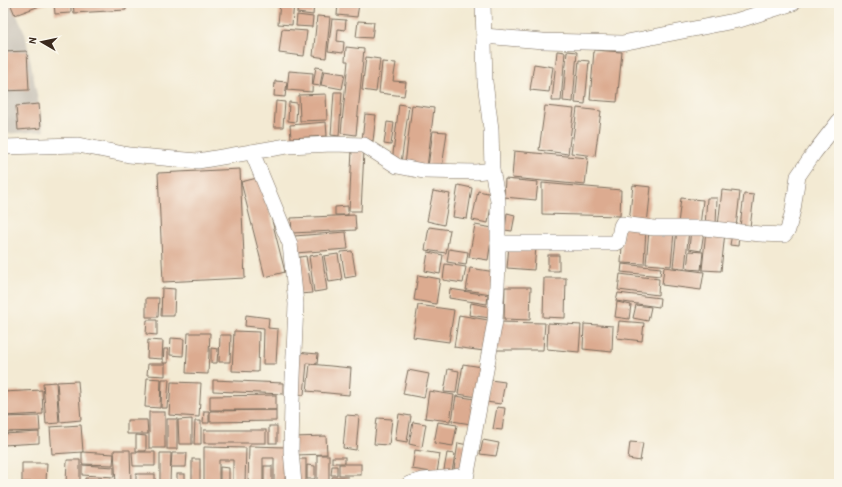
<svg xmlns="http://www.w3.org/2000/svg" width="842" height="487" viewBox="0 0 842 487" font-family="'Patrick Hand',sans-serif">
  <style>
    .industrial { fill: #c9c3b8 }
    .building { fill: #dcab90 }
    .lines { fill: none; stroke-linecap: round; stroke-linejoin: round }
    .minor-casing { stroke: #7b6d5d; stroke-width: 16 }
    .minor { stroke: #fff; stroke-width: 15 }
  </style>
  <rect width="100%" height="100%" fill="#fbf7ec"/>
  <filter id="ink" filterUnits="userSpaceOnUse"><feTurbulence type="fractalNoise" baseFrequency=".025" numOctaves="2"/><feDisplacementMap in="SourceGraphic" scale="8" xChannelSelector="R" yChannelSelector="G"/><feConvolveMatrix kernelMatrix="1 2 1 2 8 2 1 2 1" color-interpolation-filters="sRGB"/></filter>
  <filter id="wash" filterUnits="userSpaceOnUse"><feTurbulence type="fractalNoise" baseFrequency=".012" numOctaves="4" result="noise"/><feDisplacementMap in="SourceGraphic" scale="16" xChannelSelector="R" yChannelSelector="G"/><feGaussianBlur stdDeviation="0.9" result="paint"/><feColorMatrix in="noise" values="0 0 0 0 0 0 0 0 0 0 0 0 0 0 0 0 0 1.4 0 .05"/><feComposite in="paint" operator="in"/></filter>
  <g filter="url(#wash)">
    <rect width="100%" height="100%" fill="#f3ead3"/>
    <!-- industrial -->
    <polygon class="industrial" points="3,3 11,3 25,33 44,131 3,134"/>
    <g id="blocks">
      <!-- building -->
      <g class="building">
        <polygon points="10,3 48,3 15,15"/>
        <polygon points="54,3 71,3 71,13 55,14"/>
        <polygon points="73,3 126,3 126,10 74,13"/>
        <polygon points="280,3 294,3 292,25 278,24"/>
        <polygon points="298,3 314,3 313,15 297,13"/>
        <polygon points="338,3 359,4 357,17 337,15"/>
        <polygon points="297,15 313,17 312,27 296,26"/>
        <polygon points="317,16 330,17 326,58 313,56"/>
        <polygon points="332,19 346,20 345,30 338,29 337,41 344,42 343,53 328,51"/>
        <polygon points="358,21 374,22 372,38 356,37"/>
        <polygon points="282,29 307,31 304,56 279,53"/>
        <polygon points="346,47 364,49 356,135 341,133 348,61 345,61"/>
        <polygon points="594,50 622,52 617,102 590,100"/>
        <polygon points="27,51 29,90 3,91 3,52"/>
        <polygon points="557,51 565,52 561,101 552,101"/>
        <polygon points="567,51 577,52 573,102 563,101"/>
        <polygon points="366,57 380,59 376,92 362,90"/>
        <polygon points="579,60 589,61 585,104 575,103"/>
        <polygon points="382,62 396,63 393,81 406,82 404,96 379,93"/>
        <polygon points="534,64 553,67 549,92 530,90"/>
        <polygon points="316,67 323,68 320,86 313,85"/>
        <polygon points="289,71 313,73 312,92 287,90"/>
        <polygon points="324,71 345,74 342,89 321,85"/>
        <polygon points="275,81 287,82 285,97 274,96"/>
        <polygon points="334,92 342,92 339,136 331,135"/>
        <polygon points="326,94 327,120 300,121 299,95"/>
        <polygon points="276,101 285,102 283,127 274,127"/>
        <polygon points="289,102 297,103 296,122 288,121"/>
        <polygon points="39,104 41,128 18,130 16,106"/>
        <polygon points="399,104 409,106 401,163 392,162"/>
        <polygon points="412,105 434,108 427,168 405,165"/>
        <polygon points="545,106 574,109 568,154 539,150"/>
        <polygon points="577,108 601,111 595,156 571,153"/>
        <polygon points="365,114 376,115 373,141 362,140"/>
        <polygon points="326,122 327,136 291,138 290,125"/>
        <polygon points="387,122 394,123 391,145 384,144"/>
        <polygon points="433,131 447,132 442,168 428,166"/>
        <polygon points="352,150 364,151 361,211 349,211"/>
        <polygon points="514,151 588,158 585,185 512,178"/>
        <polygon points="240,169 245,278 163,282 158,173"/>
        <polygon points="261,177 285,272 265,277 241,182"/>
        <polygon points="505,179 538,182 536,200 504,197"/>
        <polygon points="542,183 621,190 620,216 542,214"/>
        <polygon points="458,185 472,188 467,219 453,217"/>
        <polygon points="633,185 651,187 647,224 629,222"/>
        <polygon points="722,190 740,192 736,228 718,226"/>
        <polygon points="433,191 450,194 444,225 427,221"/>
        <polygon points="478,191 493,194 488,223 472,220"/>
        <polygon points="744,194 754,195 750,228 740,227"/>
        <polygon points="681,198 703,200 700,226 678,224"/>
        <polygon points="707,198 717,198 716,226 705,226"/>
        <polygon points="348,206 348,215 335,215 335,207"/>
        <polygon points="507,213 515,215 512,231 505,230"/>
        <polygon points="355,215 356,230 292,233 291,218"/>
        <polygon points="475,225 493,228 488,260 469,257"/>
        <polygon points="429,227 450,230 446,253 425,250"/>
        <polygon points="623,227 646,229 644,264 621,263"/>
        <polygon points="677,229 689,230 685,268 673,267"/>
        <polygon points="691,229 704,231 701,251 689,249"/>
        <polygon points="649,230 674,232 671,266 646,264"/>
        <polygon points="706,230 725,232 721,271 702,270"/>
        <polygon points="346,232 348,249 295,253 294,236"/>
        <polygon points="732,234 739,235 738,246 730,245"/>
        <polygon points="509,245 536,247 534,270 507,268"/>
        <polygon points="449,249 468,252 466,265 447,262"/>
        <polygon points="352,251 356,276 345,278 341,252"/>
        <polygon points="689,251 703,252 701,270 687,269"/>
        <polygon points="428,252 443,255 440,274 425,271"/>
        <polygon points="322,254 327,290 314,292 309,256"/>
        <polygon points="338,254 342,280 329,282 324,256"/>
        <rect x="548" y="255" width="11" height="16"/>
        <polygon points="306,256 312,293 299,294 294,258"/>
        <polygon points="445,264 466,267 463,283 443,280"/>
        <polygon points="622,264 661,268 660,276 621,272"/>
        <polygon points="664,267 704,272 701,290 662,285"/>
        <polygon points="470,268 495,272 491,294 466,290"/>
        <polygon points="620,274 659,279 658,295 618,290"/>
        <polygon points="418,275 440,279 436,304 414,300"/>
        <polygon points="544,278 566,278 565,318 543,317"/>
        <polygon points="505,287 531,287 530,320 504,319"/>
        <polygon points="162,288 175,289 174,316 161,316"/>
        <polygon points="450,289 488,295 487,304 449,298"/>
        <polygon points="618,293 660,298 659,307 616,301"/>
        <polygon points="146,298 159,298 158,317 146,317"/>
        <polygon points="617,302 631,305 629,319 615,317"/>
        <polygon points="471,303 492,307 490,318 469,315"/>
        <polygon points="418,305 454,310 449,342 413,337"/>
        <polygon points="636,305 651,307 648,321 633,318"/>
        <polygon points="246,315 269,318 268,328 278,329 276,364 263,364 264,328 245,326"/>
        <polygon points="459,315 488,320 484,351 454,347"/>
        <polygon points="147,320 157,320 157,335 146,334"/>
        <polygon points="619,321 644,323 642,341 617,338"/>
        <polygon points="498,322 545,323 543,350 495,350"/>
        <polygon points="548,323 581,325 579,352 547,349"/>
        <polygon points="584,324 613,326 612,352 583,349"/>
        <polygon points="234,331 259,332 258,372 232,371"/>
        <polygon points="188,333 210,333 208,374 186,373"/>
        <polygon points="220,335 231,335 230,362 219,362"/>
        <polygon points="171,338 184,339 183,356 170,355"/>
        <polygon points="148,340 163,341 162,359 147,358"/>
        <polygon points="211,348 218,349 217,363 211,363"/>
        <polygon points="164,349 168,349 168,363 163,363"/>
        <polygon points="296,352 318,354 317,364 307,363 304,395 293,394"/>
        <polygon points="148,364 165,364 165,376 147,375"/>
        <polygon points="310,364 351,368 349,395 307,391"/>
        <polygon points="463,364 482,367 477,397 458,394"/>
        <polygon points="448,369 459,371 456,393 444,392"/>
        <polygon points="408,370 429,374 424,398 403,394"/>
        <polygon points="147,378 161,379 160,408 145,407"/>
        <polygon points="162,379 169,379 167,408 161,408"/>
        <polygon points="213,380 283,383 283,394 213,391"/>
        <polygon points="490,380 505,382 501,404 486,402"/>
        <polygon points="78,381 81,420 60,422 57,382"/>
        <polygon points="56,382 59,423 46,424 43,383"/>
        <polygon points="171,382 201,383 199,417 169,415"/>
        <polygon points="42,390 43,414 3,416 3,392"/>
        <polygon points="429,391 454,395 450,421 425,418"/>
        <polygon points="276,395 276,410 210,410 210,396"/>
        <polygon points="456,396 475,399 471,424 452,421"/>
        <polygon points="497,407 505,408 502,430 493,429"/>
        <polygon points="276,410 276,421 210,422 210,411"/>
        <polygon points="204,411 209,411 209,423 203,423"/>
        <rect x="149" y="412" width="16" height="36"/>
        <polygon points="399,414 411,416 407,442 395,440"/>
        <polygon points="346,415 359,416 356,450 343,448"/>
        <polygon points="39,416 40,431 3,432 3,417"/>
        <polygon points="377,418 392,419 389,445 374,444"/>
        <rect x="167" y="419" width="10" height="30"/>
        <polygon points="192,419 192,444 179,444 178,420"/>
        <polygon points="127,420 147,420 148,434 127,434"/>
        <polygon points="195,421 201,421 201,444 194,444"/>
        <polygon points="413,422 426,424 422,447 409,444"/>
        <polygon points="438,422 457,425 453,446 434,443"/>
        <polygon points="81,425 83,452 52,454 50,427"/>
        <rect x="269" y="426" width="8" height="17"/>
        <rect x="204" y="430" width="62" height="13"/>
        <polygon points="39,432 39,443 3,445 3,434"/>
        <polygon points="136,435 146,436 146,451 136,451"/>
        <polygon points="326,436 327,454 295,455 294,437"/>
        <polygon points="483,440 499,443 496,456 480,454"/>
        <polygon points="630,442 643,443 640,461 628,459"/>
        <polygon points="458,443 468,445 464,471 454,469"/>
        <polygon points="249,446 286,447 285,484 274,484 274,458 263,458 263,484 248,484"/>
        <polygon points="204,447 246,448 245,484 233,484 233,460 219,460 219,484 204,484"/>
        <polygon points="114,450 130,450 131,484 116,484"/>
        <polygon points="415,450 440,454 437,473 412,469"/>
        <polygon points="82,452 114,454 113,465 82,464"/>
        <polygon points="132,452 155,452 155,466 133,466"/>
        <polygon points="160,453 171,453 170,484 160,484"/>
        <polygon points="172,453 187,453 186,467 171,467"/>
        <polygon points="447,453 455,454 452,472 444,470"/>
        <rect x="317" y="455" width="12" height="29"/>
        <rect x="332" y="457" width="13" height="6"/>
        <rect x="192" y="459" width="8" height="25"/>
        <rect x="297" y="459" width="9" height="25"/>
        <polygon points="67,460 80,460 80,484 66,484"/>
        <polygon points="22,463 47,463 46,482 22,482"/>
        <rect x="339" y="464" width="22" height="11"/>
        <polygon points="82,465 114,467 114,477 82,475"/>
        <polygon points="307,465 315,466 315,479 307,479"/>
        <rect x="264" y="466" width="8" height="18"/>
        <polygon points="332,466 337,466 337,475 331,475"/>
        <polygon points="220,467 229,468 229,484 220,484"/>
        <rect x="136" y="474" width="19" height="10"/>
        <rect x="177" y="474" width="8" height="10"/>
        <polygon points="332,477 348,477 347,484 332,484"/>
        <polygon points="85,478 113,480 113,484 85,484"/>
      </g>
    </g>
  </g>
  <g filter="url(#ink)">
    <use href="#blocks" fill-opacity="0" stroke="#7b6d5d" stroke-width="1"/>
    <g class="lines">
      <!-- minor casing -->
      <g class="minor-casing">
        <g id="minor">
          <polyline points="484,36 543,41 622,43 739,20 793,3"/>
          <polyline points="3,147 78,145 129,155 198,161 287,146 333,144 364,145 397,166 423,171 476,172 492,170"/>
          <polyline points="252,152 290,244 296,304 292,402 291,451 294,484"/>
          <polyline points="498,243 616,243 618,242 621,226 622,224 654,228 704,228 760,234 784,235 788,230 793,210 798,176 814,153 839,121"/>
          <polyline points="409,484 423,480 454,477 466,475"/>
          <polyline points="465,484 495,321 498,267 498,201 492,170 491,129 485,82 483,3"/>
        </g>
      </g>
      <!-- minor -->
      <use href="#minor" class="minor"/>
    </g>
  </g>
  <!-- margin -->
  <rect width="842" height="487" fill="none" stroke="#fbf7ec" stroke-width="16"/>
  <!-- north arrow -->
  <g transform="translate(42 42) rotate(279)" stroke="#fbf7ec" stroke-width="3" paint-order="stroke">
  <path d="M0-3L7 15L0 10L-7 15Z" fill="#3b2a1e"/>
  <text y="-6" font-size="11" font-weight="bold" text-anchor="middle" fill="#3b2a1e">N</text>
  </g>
</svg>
